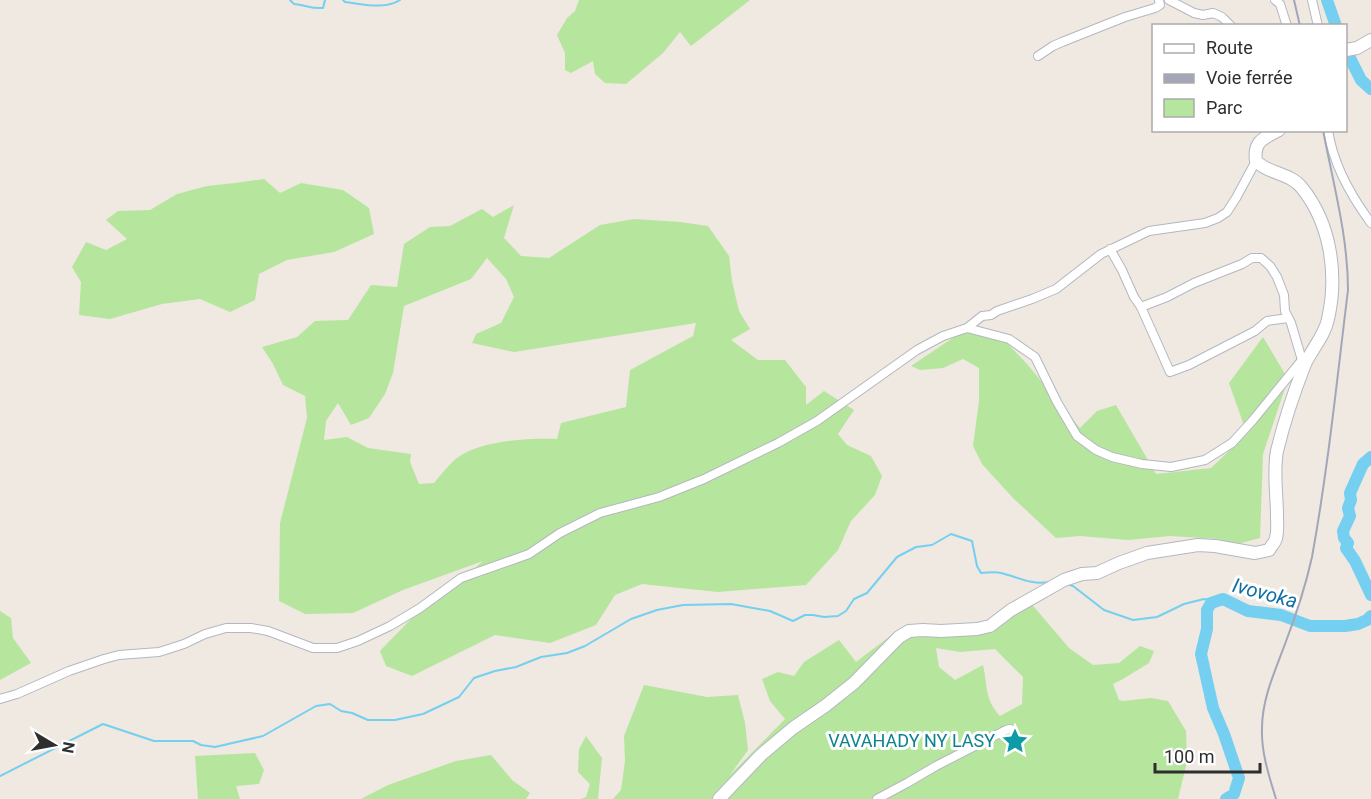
<svg xmlns="http://www.w3.org/2000/svg" width="1371" height="799" viewBox="0 0 1371 799" font-family="Roboto,sans-serif">
  <style>
    .green { fill: #b6e59e; fill-rule: evenodd }
    .lines { fill: none; stroke-linecap: round; stroke-linejoin: round }
    .stream { stroke: #75cff0; stroke-width: 2 }
    .river { stroke: #75cff0; stroke-width: 12 }
    .street-casing { stroke: #b4b7c1; stroke-width: 10 }
    .secondary-casing { stroke: #b4b7c1; stroke-width: 14 }
    .street { stroke: #fff; stroke-width: 8 }
    .secondary { stroke: #fff; stroke-width: 12 }
    .rail { stroke: #a3a6b8; stroke-width: 2 }
    .labels { text-anchor: middle; stroke-width: 6; stroke-linejoin: round; paint-order: stroke }
    .culture-label { font-size: 18px; fill: #0d838f; stroke: #fff; text-anchor: end }
    .water-label { font-size: 20px; font-style: italic; fill: #0d6fa3; stroke: #fff }
  </style>
  <rect width="100%" height="100%" fill="#efe9e1"/>
  <!-- green -->
  <g class="green">
    <polygon points="579,0 750,0 691,46 680,32 663,53 626,84 605,83 595,74 593,61 571,73 565,70 565,53 557,35 567,18 575,11"/>
    <polygon points="264,179 280,193 301,183 343,190 369,208 374,234 334,252 287,260 259,274 255,300 230,312 200,299 162,304 110,319 79,315 81,282 72,267 86,242 106,250 127,239 106,220 118,211 150,210 177,194 207,186 235,183"/>
    <path d="M514 205 504 238 521 256 549 258 600 225 634 219 680 222 708 226 729 256 732 281 739 311 750 329 731 340 758 360H785L806 387V405L824 391 854 410 838 434 847 445 871 456 882 476 875 495 851 521 838 550 806 585 718 592 642 584 615 595 596 625 550 643 495 635 412 676 386 666 380 651 410 620 460 581 483 561 403 590 353 613 305 614 279 601 280 523 307 418 305 396 283 385 273 364 262 347 297 337 315 321 348 320 371 285 397 287 404 244 430 227 450 226 482 209 493 217ZM487 258 506 279 514 297 501 323 476 334 472 343 514 352 696 323 693 336 630 370 626 407 561 423 557 439C529 438 485 440 460 456 451 461 441 475 434 483L419 484 410 462 411 454 368 448 347 437 324 440 326 421 338 403 351 425 369 418 385 394 393 373 404 306 471 279Z"/>
    <polygon points="963,331 1005,341 1027,364 1080,428 1097,411 1116,405 1156,474 1211,468 1247,434 1229,383 1263,337 1288,379 1263,454 1260,538 1234,545 1218,539 1170,536 1128,540 1080,536 1056,538 1013,498 982,464 973,446 979,401 979,368 963,359 943,368 920,370 911,366"/>
    <path d="M1029 601 1069 648 1093 665 1119 663 1140 646 1154 651 1149 663 1123 679 1113 684 1119 700 1123 701 1151 698 1168 701 1186 731 1187 762 1178 799H613L621 790 625 761 624 736 644 685 707 697 738 695 745 723 748 750 730 775 785 719 770 701 762 679 778 672 794 676 804 662 839 640 856 662 898 630 977 629ZM936 648 960 652 995 649 1023 677 1022 704 1000 716C984 698 988 686 983 665L955 680 939 667Z"/>
    <polygon points="0,611 11,618 13,638 31,663 0,680"/>
    <polygon points="586,736 602,758 598,799 581,799 586,797 590,784 578,772 579,749"/>
    <polygon points="255,753 264,770 259,784 236,786 240,799 198,799 195,756"/>
    <polygon points="491,755 512,780 530,793 526,799 361,799 388,785 456,761"/>
  </g>
  <g class="lines">
    <!-- stream -->
    <g class="stream">
      <path d="M290 0 294 4C306 5 311 9 323 8L325 0"/>
      <path d="M343 0 345 2C363 4 385 10 400 0"/>
      <polyline points="1066,584 1073,586 1104,610 1133,620 1157,617 1184,604 1204,599 1217,601"/>
      <path d="M0 776 103 724 154 741H193L201 745 215 747 263 736 316 706 330 704 341 711 352 713 368 720H395L423 714 459 697 474 678 495 671 516 667 541 657 567 653 585 646 631 619 657 610 683 605 731 604 770 611 793 621 805 615H813L824 617 838 616 846 611 854 599 867 593 897 557 916 547 932 545 951 534 972 541 977 566 981 573C987 573 995 571 1001 573 1018 577 1030 585 1049 582"/>
    </g>
    <!-- river -->
    <g class="river">
      <polyline points="1327,0 1336,26"/>
      <polyline points="1346,50 1361,80 1371,89"/>
      <polyline points="1371,457 1363,464 1350,493 1351,500 1348,508 1350,516 1343,531 1344,538 1348,543 1346,548 1355,561 1371,595"/>
      <polyline points="1226,799 1234,794 1239,778 1224,734 1213,708 1201,654 1207,629 1207,610 1211,603 1223,599 1248,611 1281,615 1310,626 1345,626 1358,624 1367,620 1371,616"/>
    </g>
    <!-- street casing -->
    <g class="street-casing">
      <g id="street">
        <polyline points="1169,0 1194,13 1203,15 1213,13 1222,17 1231,26"/>
        <polyline points="1275,0 1280,4 1287,26"/>
        <polyline points="1312,0 1318,26"/>
        <polyline points="1038,56 1053,46 1062,42 1125,17 1155,8 1160,5 1159,0"/>
        <path d="M1328 130C1333 164 1351 196 1371 223"/>
        <polyline points="1110,249 1122,270 1134,297 1141,307 1170,372 1189,365 1255,331 1267,321 1288,318"/>
        <polyline points="1141,307 1167,297 1194,283 1242,264 1252,258 1261,258 1270,266 1277,277 1284,295 1285,311 1291,323 1302,360"/>
        <polyline points="967,328 982,316 991,315 997,311 1032,299 1056,289 1101,254 1149,231 1205,223 1218,218 1227,212 1236,198 1256,161"/>
        <polyline points="0,699 17,694 69,671 104,659 119,655 159,652 184,644 205,634 226,628 251,628 268,631 313,648 337,648 358,641 390,626 420,608 461,578 529,554 560,533 600,513 659,497 704,479 778,443 817,421 917,350 943,336 967,328 1009,339 1035,357 1057,402 1077,436 1096,450 1112,457 1142,464 1171,467 1205,460 1232,443 1253,420 1302,360 1306,362"/>
        <polyline points="877,799 907,783 936,766 1006,730 1010,729"/>
      </g>
    </g>
    <!-- secondary casing -->
    <g class="secondary-casing">
      <g id="secondary">
        <polyline points="1346,50 1357,48 1371,40"/>
        <path d="M719 799 761 755 793 728 825 706 854 683 899 637 909 631 923 630 941 631 977 629 990 626 1011 610 1064 580 1082 574 1097 573 1119 563 1147 553 1198 545 1215 546 1255 553 1269 550C1271 546 1275 543 1276 538 1278 531 1277 523 1277 516 1277 495 1273 472 1277 451 1284 422 1294 392 1305 364 1312 349 1325 335 1328 319 1338 275 1331 224 1302 188 1291 173 1268 174 1256 161 1253 141 1264 138 1279 130"/>
      </g>
    </g>
    <!-- street -->
    <use href="#street" class="street"/>
    <!-- secondary -->
    <use href="#secondary" class="secondary"/>
    <!-- rail -->
    <g class="rail">
      <polyline points="1294,0 1300,26"/>
      <path d="M1276 799C1269 776 1261 752 1262 728 1262 699 1275 671 1285 644 1295 618 1306 584 1312 557 1328 469 1337 379 1348 290 1348 236 1333 183 1323 130"/>
    </g>
  </g>
  <!-- icons -->
  <defs>
    <g id="sight-bare" transform="scale(2.07)"><path d="M0-6L1.8-2.2L6-1.7L2.9 1.2L3.7 5.4L0 3.3L-3.7 5.4L-2.9 1.2L-6-1.7L-1.8-2.2Z" fill="#0f9aa8" stroke="#fff" stroke-width="2.5" paint-order="stroke"/></g>
  </defs>
  <g fill-rule="evenodd">
    <use href="#sight-bare" x="1015" y="741"/>
  </g>
  <g class="labels">
    <!-- culture labels -->
    <g class="culture-label">
      <text x="995" y="747">VAVAHADY NY LASY</text>
    </g>
    <!-- water labels -->
    <g class="water-label">
      <text transform="translate(1265 593) rotate(15)" y="7">Ivovoka</text>
    </g>
  </g>
  <!-- legend -->
  <rect x="1152" y="24" width="195" height="108" fill="#ffffff" stroke="#ababab" stroke-width="1.5"/>
  <rect x="1164" y="44" width="30" height="9" fill="#ffffff" stroke="#ababab" stroke-width="1.5"/>
  <text x="1206" y="54" font-size="18" fill="#2e2e2e">Route</text>
  <rect x="1164" y="74" width="30" height="9" fill="#a3a6b8" stroke="#ababab" stroke-width="1.5"/>
  <text x="1206" y="84" font-size="18" fill="#2e2e2e">Voie ferrée</text>
  <rect x="1164" y="99" width="30" height="18" fill="#b6e59e" stroke="#ababab" stroke-width="1.5"/>
  <text x="1206" y="114" font-size="18" fill="#2e2e2e">Parc</text>
  <!-- north arrow -->
  <g transform="translate(54 745) rotate(100)" stroke="#ffffff" stroke-width="4.5" paint-order="stroke">
  <path d="M0-4.5L10 22L0 15L-10 22Z" fill="#2e2e2e"/>
  <text y="-9" font-size="16" font-weight="bold" text-anchor="middle" fill="#2e2e2e">N</text>
  </g>
  <!-- scale -->
  <path d="M1155 763v9h105v-9" fill="none" stroke="#2e2e2e" stroke-width="3"/>
  <text x="1164" y="763" font-size="18" fill="#2e2e2e" stroke="#ffffff" stroke-width="4.5" paint-order="stroke">100 m</text>
</svg>
